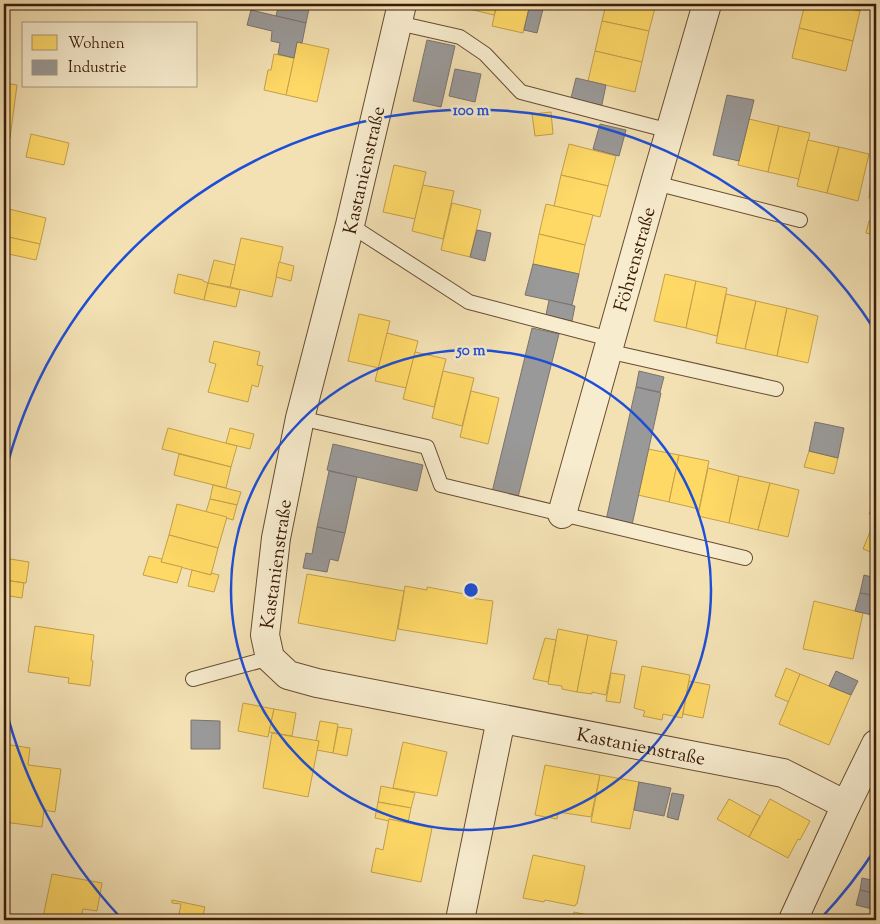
<svg xmlns="http://www.w3.org/2000/svg" width="880" height="924" viewBox="0 0 880 924" font-family="'Sorts Mill Goudy',serif">
  <style>
    .homes { fill: #ffd966; stroke: #c4a04a }
    .industry { fill: #999; stroke: #7c736e }
    .lines { fill: none; stroke-linecap: round; stroke-linejoin: round }
    .service-casing { stroke: #684c33; stroke-width: 16 }
    .minor-casing { stroke: #684c33; stroke-width: 30 }
    .service { stroke: #f7ecce; stroke-width: 14 }
    .minor { stroke: #f7ecce; stroke-width: 28 }
    .ring { fill: none; stroke: #1d4ed8; stroke-width: 2.5 }
    .labels { text-anchor: middle; stroke-width: 5; stroke-linejoin: round; paint-order: stroke }
    .street-label { font-size: 19px; fill: #3a1b08; stroke: #f7ecce }
    .centre { fill: #1d4ed8; stroke: #f7ecce; stroke-width: 2.5 }
    .ring-label { font-size: 15px; text-anchor: middle; font-weight: bold; fill: #1d4ed8; stroke: #f7ecce; stroke-width: 5; stroke-linejoin: round; paint-order: stroke }
  </style>
  <rect width="100%" height="100%" fill="#f3e1b4"/>
  <filter id="stains"><feTurbulence type="fractalNoise" baseFrequency=".004" numOctaves="4"/><feColorMatrix values="0 0 0 0 .2 0 0 0 0 .09 0 0 0 0 .02 0 0 0 .5 -.17"/></filter>
  <radialGradient id="worn" r=".72"><stop offset=".6" stop-color="#630" stop-opacity="0"/><stop offset="1" stop-color="#630" stop-opacity=".3"/></radialGradient>
  <!-- homes -->
  <g class="homes">
    <polygon points="4,4 11,4 5,31 4,31"/>
    <polygon points="466,4 497,4 494,15 465,8"/>
    <polygon points="497,4 530,4 523,33 492,26"/>
    <polygon points="606,4 656,4 649,31 602,21"/>
    <polygon points="805,4 829,4 860,11 853,41 799,28"/>
    <polygon points="829,4 861,4 860,11"/>
    <polygon points="602,21 649,31 642,62 595,51"/>
    <polygon points="799,28 853,41 846,71 792,58"/>
    <polygon points="297,42 329,49 317,102 286,95"/>
    <polygon points="595,51 642,62 635,92 588,81"/>
    <polygon points="274,54 294,58 286,95 264,90 268,70 271,70"/>
    <polygon points="4,83 17,85 10,138 4,137"/>
    <polygon points="551,112 553,134 535,136 532,114"/>
    <polygon points="749,119 779,126 768,172 738,165"/>
    <polygon points="779,126 810,133 799,179 768,172"/>
    <polygon points="31,134 69,143 64,165 26,157"/>
    <polygon points="808,140 839,147 827,193 797,186"/>
    <polygon points="569,144 616,156 608,186 561,175"/>
    <polygon points="839,147 869,154 858,201 827,193"/>
    <polygon points="394,165 426,172 415,219 383,212"/>
    <polygon points="561,175 608,186 600,217 554,206"/>
    <polygon points="871,177 876,178 876,199 869,198"/>
    <polygon points="423,185 454,191 443,239 412,231"/>
    <polygon points="4,200 10,202 8,212 4,211"/>
    <polygon points="452,203 481,210 470,257 441,250"/>
    <polygon points="546,204 593,215 585,245 539,234"/>
    <polygon points="9,209 46,218 40,244 4,236 4,211 8,212"/>
    <polygon points="869,221 876,223 876,235 866,233"/>
    <polygon points="539,234 585,245 579,274 533,264"/>
    <polygon points="4,236 40,244 36,260 4,253"/>
    <polygon points="241,238 283,247 272,297 230,287"/>
    <polygon points="214,260 235,265 230,287 208,283"/>
    <polygon points="279,262 294,266 291,281 276,277"/>
    <polygon points="178,274 203,280 203,281 208,283 204,300 174,293"/>
    <polygon points="665,274 696,281 686,328 654,321"/>
    <polygon points="696,281 727,288 717,336 686,328"/>
    <polygon points="208,283 240,290 236,307 204,300"/>
    <polygon points="726,294 756,301 745,349 716,343"/>
    <polygon points="756,301 787,308 777,356 745,349"/>
    <polygon points="787,308 818,316 808,363 777,356"/>
    <polygon points="359,314 390,321 379,368 348,361"/>
    <polygon points="387,333 418,341 406,388 375,381"/>
    <polygon points="214,341 260,352 257,365 263,366 258,387 252,385 248,402 208,392 216,364 209,362"/>
    <polygon points="415,352 446,359 434,407 403,399"/>
    <polygon points="443,371 474,378 462,426 432,418"/>
    <polygon points="471,391 499,398 488,444 460,437"/>
    <polygon points="168,428 237,446 231,467 162,449"/>
    <polygon points="230,428 254,434 250,449 226,443"/>
    <polygon points="648,449 679,455 669,502 638,495"/>
    <polygon points="809,451 838,458 834,474 804,467"/>
    <polygon points="179,454 231,467 226,488 174,475"/>
    <polygon points="679,455 709,461 699,509 669,502"/>
    <polygon points="708,468 739,476 729,523 698,516"/>
    <polygon points="739,476 770,483 758,530 729,523"/>
    <polygon points="770,483 799,490 788,537 758,530"/>
    <polygon points="213,485 241,492 237,505 210,499"/>
    <polygon points="876,497 876,554 863,549 876,517 869,514"/>
    <polygon points="210,499 237,505 233,520 206,512"/>
    <polygon points="177,504 227,517 218,548 169,535"/>
    <polygon points="169,535 218,548 211,575 161,562"/>
    <polygon points="149,556 162,559 161,562 182,567 177,583 143,575"/>
    <polygon points="4,558 29,562 26,583 4,580"/>
    <polygon points="192,570 211,575 211,573 219,575 214,592 188,586"/>
    <polygon points="307,574 404,591 395,641 298,623"/>
    <polygon points="4,580 24,583 22,598 4,595"/>
    <polygon points="405,586 427,590 427,587 470,595 470,598 493,601 487,644 398,629"/>
    <polygon points="814,601 863,613 853,659 803,649"/>
    <polygon points="35,626 94,635 91,660 93,661 90,686 68,683 69,678 28,672"/>
    <polygon points="558,629 588,635 577,692 562,689 562,686 548,684"/>
    <polygon points="588,635 617,641 606,695 592,692 592,694 577,692"/>
    <polygon points="545,638 556,640 548,682 533,679"/>
    <polygon points="642,666 690,675 682,718 663,714 662,720 643,716 645,711 634,708"/>
    <polygon points="786,668 800,674 789,702 775,696"/>
    <polygon points="611,673 625,675 620,703 606,701"/>
    <polygon points="800,674 851,695 829,745 779,724"/>
    <polygon points="689,681 710,685 703,718 683,714"/>
    <polygon points="243,703 274,709 268,737 238,731"/>
    <polygon points="274,709 296,713 292,736 269,732"/>
    <polygon points="320,721 338,724 333,753 317,750 319,741 316,741"/>
    <polygon points="338,727 352,729 347,756 333,753"/>
    <polygon points="272,733 319,741 308,797 263,788"/>
    <polygon points="403,742 447,752 437,796 393,788"/>
    <polygon points="4,744 30,748 28,765 61,769 55,812 44,810 42,827 4,822"/>
    <polygon points="545,765 600,775 591,817 558,812 557,819 535,815"/>
    <polygon points="600,775 639,782 630,829 591,822"/>
    <polygon points="381,786 415,793 411,808 378,802"/>
    <polygon points="729,799 760,816 749,837 717,819"/>
    <polygon points="770,799 810,821 800,840 798,839 788,858 749,837"/>
    <polygon points="378,802 411,808 408,823 389,819 389,821 375,818"/>
    <polygon points="389,819 432,828 421,882 371,872 376,848 383,850"/>
    <polygon points="533,855 585,866 577,904 576,904 575,906 545,900 544,902 523,898"/>
    <polygon points="52,874 102,883 97,911 83,909 81,920 31,920 32,915 43,917"/>
    <polygon points="172,900 205,907 202,920 178,920 181,904 172,903"/>
    <polygon points="574,912 602,918 602,920 572,920"/>
  </g>
  <!-- industry -->
  <g class="industry">
    <polygon points="279,4 310,4 306,23 276,16"/>
    <polygon points="530,4 544,5 537,33 524,30"/>
    <polygon points="251,10 306,23 302,43 297,42 294,58 278,54 280,43 271,41 272,31 247,25"/>
    <polygon points="427,40 455,46 441,107 413,101"/>
    <polygon points="455,69 481,74 475,102 449,96"/>
    <polygon points="576,78 606,85 601,109 570,102"/>
    <polygon points="727,95 754,100 739,161 713,155"/>
    <polygon points="600,124 626,130 619,156 593,149"/>
    <polygon points="477,230 491,233 485,261 470,257"/>
    <polygon points="533,264 579,274 572,305 525,295"/>
    <polygon points="549,300 575,306 572,321 546,315"/>
    <polygon points="532,328 559,334 518,497 492,492"/>
    <polygon points="639,371 664,377 660,392 636,387"/>
    <polygon points="636,387 661,393 632,525 606,520"/>
    <polygon points="815,422 844,428 838,458 809,451"/>
    <polygon points="333,444 423,465 417,491 327,470"/>
    <polygon points="329,471 357,477 345,533 317,527"/>
    <polygon points="317,527 345,533 338,561 330,559 327,572 303,568 306,553 312,554"/>
    <polygon points="864,575 876,578 876,596 860,593"/>
    <polygon points="860,593 876,596 876,616 855,611"/>
    <polygon points="836,671 858,681 851,695 829,686"/>
    <polygon points="191,720 220,721 220,749 191,749"/>
    <polygon points="639,782 671,788 664,816 634,810"/>
    <polygon points="672,793 684,795 678,820 667,817"/>
    <polygon points="862,878 876,881 876,894 860,890"/>
    <polygon points="860,890 876,894 876,910 856,905"/>
  </g>
  <g class="lines">
    <!-- service casing -->
    <g class="service-casing">
      <g id="service">
        <polyline points="398,23 460,37 485,54 521,92 670,131"/>
        <polyline points="655,183 800,220"/>
        <polyline points="350,225 469,302 610,339"/>
        <polyline points="607,351 776,389"/>
        <polyline points="300,418 427,447 441,485 745,558"/>
        <polyline points="193,679 270,658"/>
      </g>
    </g>
    <!-- minor casing -->
    <g class="minor-casing">
      <g id="minor">
        <path id="s1" d="M402 4 350 225 300 418 276 538 265 635 270 658 288 675 317 683 783 773 846 805"/>
        <path id="s2" d="M562 514 655 183 707 4"/>
        <polyline points="460,920 501,719"/>
        <polyline points="793,920 846,805 876,744"/>
      </g>
    </g>
    <!-- service -->
    <use href="#service" class="service"/>
    <!-- minor -->
    <use href="#minor" class="minor"/>
  </g>
  <!-- distance rings -->
  <g class="ring">
    <circle cx="471" cy="590" r="240"/>
    <path d="M876 848A480 480 0 0 1 822 917M120 917A480 480 0 0 1 4 702M4 478A480 480 0 0 1 876 332"/>
  </g>
  <g class="labels">
    <!-- street labels -->
    <g class="street-label">
      <text transform="translate(363 170) rotate(-77)" y="7">Kastanienstraße</text>
      <text dy="7" stroke="none"><textPath href="#s2" startOffset="265">Föhrenstraße</textPath></text>
      <text transform="translate(275 564) rotate(-82)" y="7">Kastanienstraße</text>
      <text dy="7" stroke="none"><textPath href="#s1" startOffset="1055">Kastanienstraße</textPath></text>
    </g>
  </g>
  <circle cx="471" cy="590" r="8" class="centre"/>
  <g class="ring-label">
    <text x="471" y="115">100 m</text>
    <text x="471" y="355">50 m</text>
  </g>
  <!-- margin -->
  <rect width="880" height="924" fill="none" stroke="#f3e1b4" stroke-width="20"/>
  <rect x="5" y="5" width="870" height="914" fill="none" stroke="#3a1b08" stroke-width="2.5"/>
  <rect x="10" y="10" width="860" height="904" fill="none" stroke="#3a1b08"/>
  <!-- legend -->
  <rect x="22" y="22" width="175" height="65" fill="#f7ecce" stroke="#ab987f"/>
  <rect x="32" y="35" width="25" height="15" fill="#ffd966" stroke="#ab987f"/>
  <text x="68" y="48" font-size="15" fill="#3a1b08">Wohnen</text>
  <rect x="32" y="60" width="25" height="15" fill="#999999" stroke="#ab987f"/>
  <text x="68" y="72" font-size="15" fill="#3a1b08">Industrie</text>
  <rect width="100%" height="100%" filter="url(#stains)"/>
  <rect width="100%" height="100%" fill="url(#worn)"/>
</svg>
